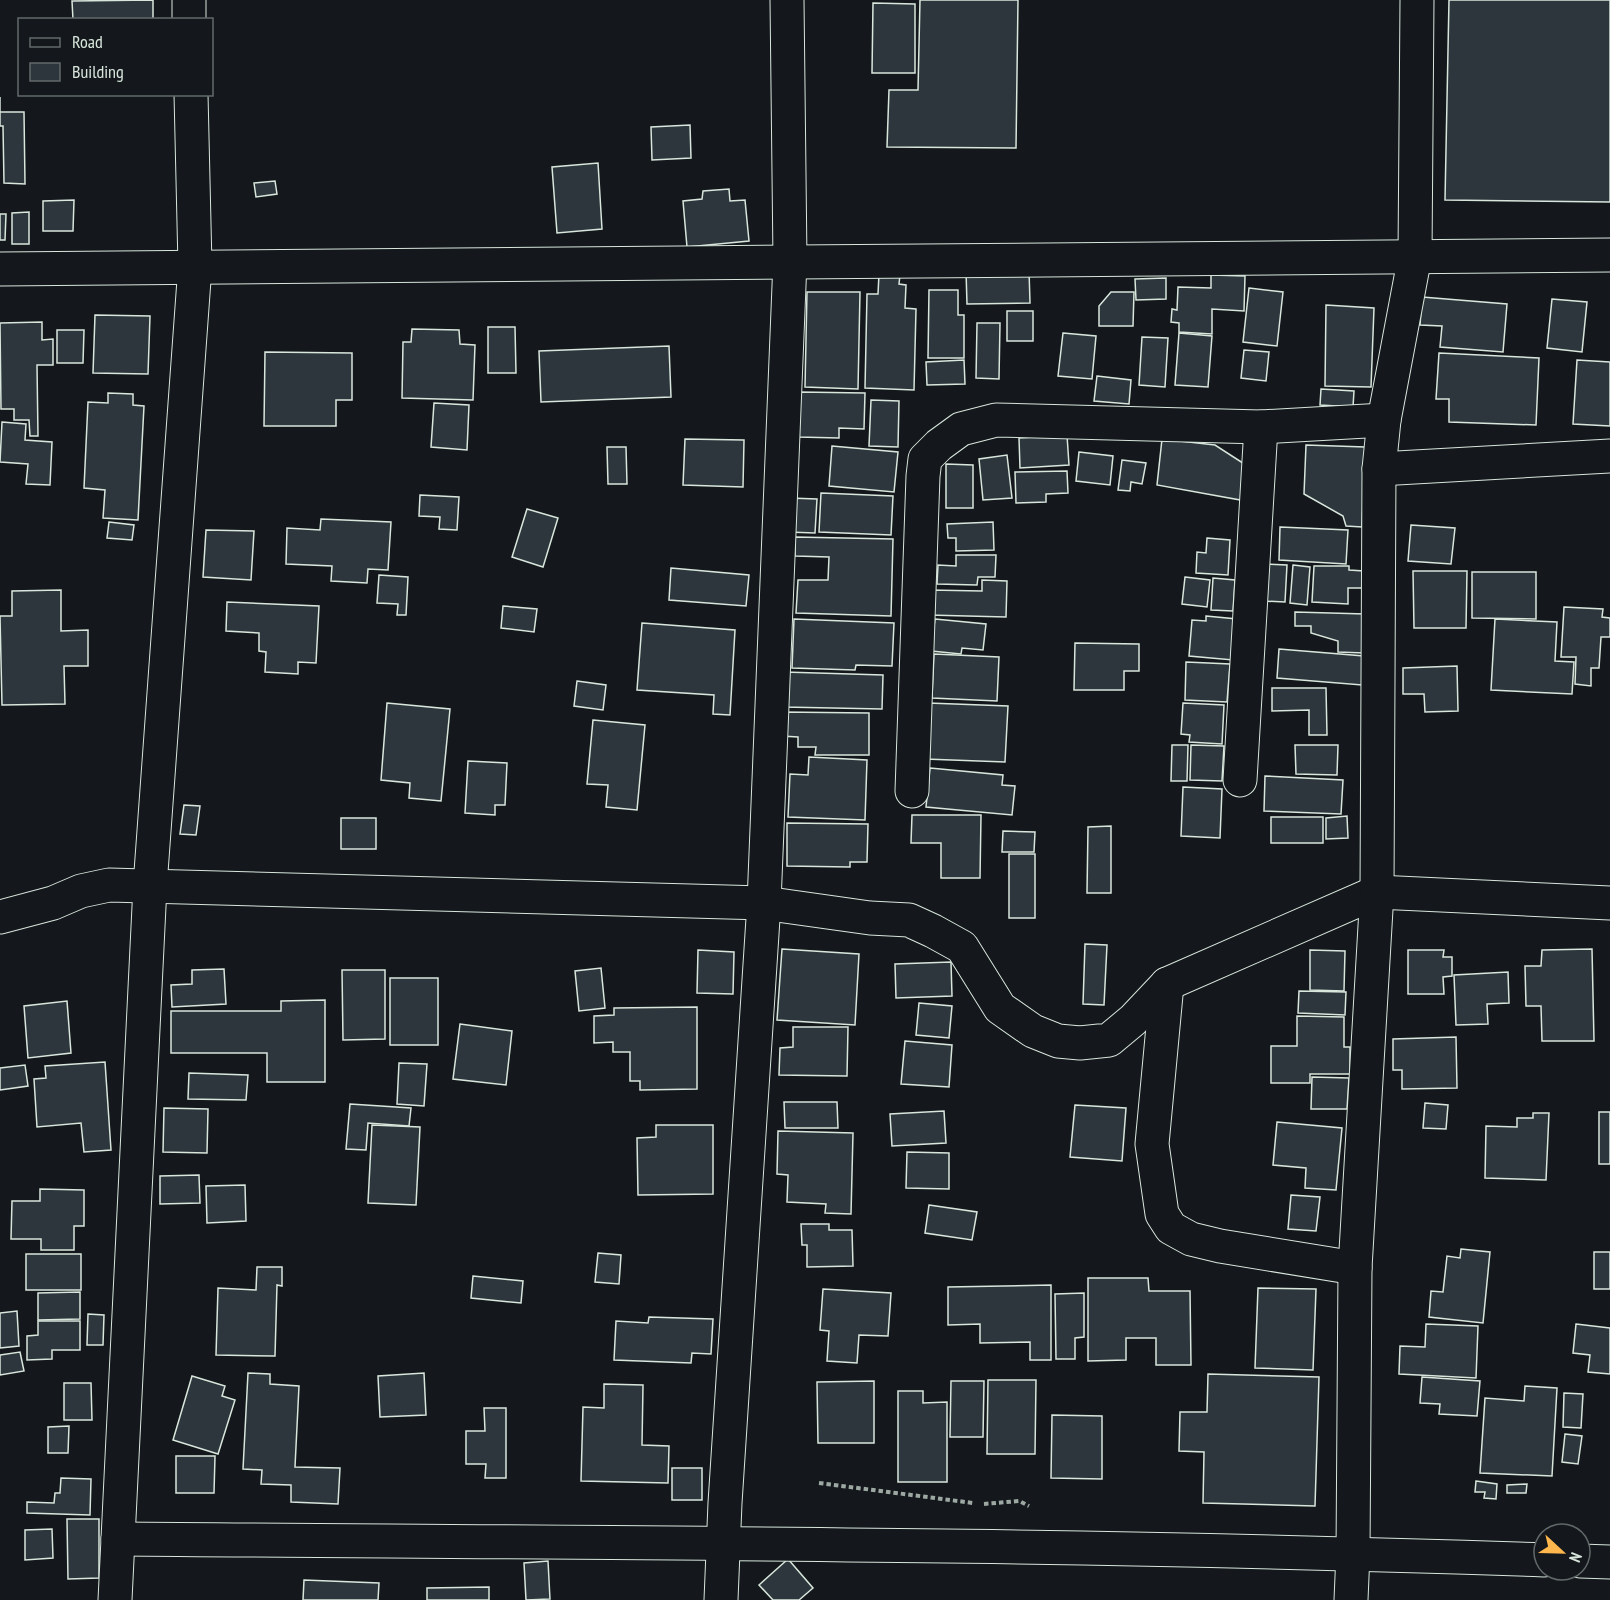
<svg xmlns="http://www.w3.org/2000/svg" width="1610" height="1600" viewBox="0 0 1610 1600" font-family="'PT Sans Narrow',sans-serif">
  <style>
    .building { fill: #2c363c; stroke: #d8e6dc; stroke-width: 1.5 }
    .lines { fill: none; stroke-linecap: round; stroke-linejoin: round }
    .minor-casing { stroke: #d8e6dc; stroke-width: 35 }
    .path { stroke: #9da8a2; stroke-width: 4; stroke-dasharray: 4.5 3; stroke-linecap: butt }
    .minor { stroke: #14181c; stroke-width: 33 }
  </style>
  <rect width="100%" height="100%" fill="#14181c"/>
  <!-- building -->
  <g class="building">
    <polygon points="153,0 153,20 73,20 72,1"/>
    <polygon points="920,0 1018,0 1016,148 887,147 889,90 918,90"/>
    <polygon points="1449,0 1610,0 1610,202 1445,200"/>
    <polygon points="873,3 915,4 915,73 872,73"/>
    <polygon points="0,97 0,112 24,112 25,184 4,183 3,126 0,126"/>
    <polygon points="690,125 691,158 652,160 651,127"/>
    <polygon points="598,163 602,229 557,233 552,167"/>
    <polygon points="275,181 277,194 256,197 254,183"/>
    <polygon points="729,189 730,201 745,200 749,241 687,247 683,201 702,199 703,191"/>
    <polygon points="74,200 73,231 43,231 43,201"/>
    <polygon points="29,212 29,244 12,244 12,213"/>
    <polygon points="0,214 6,214 5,240 0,240"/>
    <polygon points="1029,270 1030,303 967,304 966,271"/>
    <polygon points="879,274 900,275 899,284 906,285 905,308 916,309 914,390 865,388 867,294 878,294"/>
    <polygon points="1211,275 1245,276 1244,311 1212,309 1212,334 1179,332 1179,323 1171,322 1172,309 1177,310 1178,287 1211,288"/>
    <polygon points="1166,278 1166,299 1136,300 1135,279"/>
    <polygon points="1249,288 1283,292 1277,346 1243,342"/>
    <polygon points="929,290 958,290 958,315 964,315 964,358 928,358"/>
    <polygon points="807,292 860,292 858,389 805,387"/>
    <polygon points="1111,292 1134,292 1133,326 1099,326 1099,306"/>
    <polygon points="1422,297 1507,304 1503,352 1440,347 1442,326 1420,325"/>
    <polygon points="1552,299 1587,302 1582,352 1547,348"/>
    <polygon points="1326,305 1374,308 1371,387 1325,386"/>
    <rect x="1007" y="311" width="26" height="30"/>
    <polygon points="95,315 150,316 148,374 93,373"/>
    <polygon points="42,322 42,340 53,339 53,365 37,365 38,436 30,436 29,420 14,420 14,409 1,409 0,323"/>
    <polygon points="977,323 1000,323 999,379 976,378"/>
    <polygon points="488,327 515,327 516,373 488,373"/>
    <polygon points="412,329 459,330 460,344 475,345 473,400 402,398 403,342 411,342"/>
    <polygon points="57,330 84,330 83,363 57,363"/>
    <polygon points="1063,333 1096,336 1092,379 1058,376"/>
    <polygon points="1179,333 1212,336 1208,387 1175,385"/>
    <polygon points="1142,337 1168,338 1165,387 1139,385"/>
    <polygon points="669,346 671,397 541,402 539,351"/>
    <polygon points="1244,350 1269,352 1266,381 1241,378"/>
    <polygon points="265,352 352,353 352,400 336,400 336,426 264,426"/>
    <polygon points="1439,353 1539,358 1536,425 1449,422 1449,399 1436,399"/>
    <polygon points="964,360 965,384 927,385 926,362"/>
    <polygon points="1577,360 1610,362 1610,426 1573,424"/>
    <polygon points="1097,376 1131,380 1129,404 1094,401"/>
    <polygon points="1321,389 1354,391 1353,407 1320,405"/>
    <polygon points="799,392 865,393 864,429 839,428 839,438 798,437"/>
    <polygon points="108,393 133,394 133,405 144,406 138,520 103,518 105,490 84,488 88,402 108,403"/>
    <polygon points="871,400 899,401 898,447 869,446"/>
    <polygon points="434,403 469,405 467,450 431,447"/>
    <polygon points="2,422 26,424 25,440 52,442 50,485 26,484 28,464 0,462"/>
    <polygon points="1067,435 1069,465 1020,468 1019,438"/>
    <polygon points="685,439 744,440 743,487 683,485"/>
    <polygon points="1162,439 1215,445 1249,467 1246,501 1157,485"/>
    <polygon points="1306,445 1365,447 1362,527 1346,526 1343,516 1304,494"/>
    <polygon points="832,446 898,452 894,492 829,486"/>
    <polygon points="607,447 626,447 627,484 608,484"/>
    <polygon points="1079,452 1113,456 1110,485 1076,481"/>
    <polygon points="1007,455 1012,498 983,500 979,459"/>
    <polygon points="1122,460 1146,463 1142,484 1131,482 1130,491 1118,490"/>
    <polygon points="946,464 973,465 973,508 946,508"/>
    <polygon points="1067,471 1068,493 1046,494 1046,502 1016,503 1015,472"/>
    <polygon points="821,493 893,496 891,535 819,532"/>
    <polygon points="420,495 459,497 457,530 439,529 440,517 419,516"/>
    <polygon points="789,498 817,499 815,533 788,532"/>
    <polygon points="527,509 558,518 543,567 512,557"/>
    <polygon points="321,519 391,522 388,570 368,569 367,583 331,581 332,566 286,564 287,528 320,530"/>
    <polygon points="109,522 134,525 132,540 107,538"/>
    <polygon points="993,522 994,550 956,551 956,538 948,538 947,524"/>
    <polygon points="1411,525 1455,528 1451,564 1408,561"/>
    <polygon points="1280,527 1348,530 1346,564 1279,560"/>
    <polygon points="206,530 254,531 251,580 203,577"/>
    <polygon points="795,537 893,539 891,616 796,613 798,580 828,580 829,557 795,556"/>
    <polygon points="1207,538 1230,540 1228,575 1196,573 1197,552 1206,553"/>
    <polygon points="956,555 996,555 995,577 978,577 977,585 937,584 938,565 956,566"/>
    <polygon points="1264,564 1287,565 1285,602 1262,601"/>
    <polygon points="1293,565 1310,567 1307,605 1290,603"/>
    <polygon points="1314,566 1349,566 1349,570 1364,571 1364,588 1348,588 1348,604 1312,602"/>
    <polygon points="671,568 749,575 746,606 669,600"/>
    <polygon points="1413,571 1467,571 1466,628 1414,628"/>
    <polygon points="1472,572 1536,572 1536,619 1472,618"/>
    <polygon points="379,575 408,577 406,615 397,615 398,604 377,603"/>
    <polygon points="1185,577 1210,580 1207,607 1182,604"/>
    <polygon points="1213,578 1235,580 1233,611 1211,610"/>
    <polygon points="982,580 1007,581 1006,617 928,615 929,590 982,591"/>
    <polygon points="61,590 61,631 88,630 88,666 64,666 65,704 2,705 0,616 12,616 12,591"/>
    <polygon points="227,602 319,606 316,663 298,662 298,674 265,672 266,652 259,651 259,633 226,631"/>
    <polygon points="503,606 537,609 534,632 501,628"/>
    <polygon points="1564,607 1603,609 1602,617 1610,618 1610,637 1601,637 1599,668 1591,668 1591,686 1575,684 1576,657 1561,657"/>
    <polygon points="1295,612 1365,614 1364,653 1338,652 1338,641 1311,633 1311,626 1295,626"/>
    <polygon points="1206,616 1237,619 1233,660 1189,656 1192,620 1206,621"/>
    <polygon points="794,619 894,623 892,666 856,665 855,670 792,668"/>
    <polygon points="935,619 986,624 983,650 962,648 961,654 931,651"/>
    <polygon points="1495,619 1557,622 1555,661 1574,662 1572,694 1491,690"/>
    <polygon points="642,623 735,630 730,715 713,714 714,695 637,690"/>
    <polygon points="1075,643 1139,644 1139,671 1124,671 1124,690 1074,690"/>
    <polygon points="1279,649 1364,656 1362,685 1277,678"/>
    <polygon points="934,654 999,657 997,701 932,698"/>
    <polygon points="1186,662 1230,664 1227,702 1185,700"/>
    <polygon points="1457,666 1458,711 1425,712 1424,694 1403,694 1403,668"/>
    <polygon points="784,672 883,675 882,709 783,707"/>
    <polygon points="577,681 606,685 603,710 574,706"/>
    <polygon points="1272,688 1326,688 1327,735 1309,735 1309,710 1272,711"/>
    <polygon points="387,703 450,709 441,801 409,798 410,783 381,780"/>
    <polygon points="928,703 1008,706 1005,762 925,759"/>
    <polygon points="1183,703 1224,705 1222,744 1189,742 1190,735 1181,734"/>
    <polygon points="781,712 869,713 869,755 815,755 816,747 798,747 798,737 781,736"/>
    <polygon points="593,720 645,725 637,810 606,807 608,785 587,784"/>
    <polygon points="1172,745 1188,745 1187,781 1171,781"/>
    <polygon points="1191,745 1224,746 1222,781 1190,780"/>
    <polygon points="1295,745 1338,745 1337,775 1296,774"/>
    <polygon points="809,757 867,760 865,820 788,817 790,774 808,775"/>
    <polygon points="468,761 507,763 505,805 495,805 495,815 465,813"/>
    <polygon points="930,768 1003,775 1002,785 1015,786 1012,815 926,807"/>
    <polygon points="1265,776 1343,780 1341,814 1264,811"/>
    <polygon points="1183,787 1222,789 1220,838 1181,836"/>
    <polygon points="184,805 200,806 196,835 180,834"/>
    <polygon points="912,815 981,815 980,878 941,878 941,843 911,843"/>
    <polygon points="1347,816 1348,838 1326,839 1326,818"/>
    <rect x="1271" y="817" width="52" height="26"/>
    <rect x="341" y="818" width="35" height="31"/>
    <polygon points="787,823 868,824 867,862 850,862 850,867 787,866"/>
    <polygon points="1111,826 1111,893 1087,893 1088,827"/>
    <polygon points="1003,831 1035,832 1034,852 1002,852"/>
    <rect x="1009" y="854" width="26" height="64"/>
    <polygon points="1085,944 1107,945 1104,1005 1083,1004"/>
    <polygon points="782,949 859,954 855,1025 777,1020"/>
    <polygon points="1592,949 1594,1041 1542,1041 1541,1006 1526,1006 1525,966 1541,966 1542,950"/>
    <polygon points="698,950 734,952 733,994 697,993"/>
    <polygon points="1310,950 1345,951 1344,991 1310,990"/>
    <polygon points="1408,950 1444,950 1443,957 1452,957 1452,976 1443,977 1444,994 1408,994"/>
    <polygon points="951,962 952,996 896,998 895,964"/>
    <polygon points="601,968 605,1008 579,1011 575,971"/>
    <polygon points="224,969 226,1004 172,1007 171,985 192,984 192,970"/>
    <polygon points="342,970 385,970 385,1039 343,1040"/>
    <polygon points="1508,972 1509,1003 1487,1004 1488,1024 1456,1025 1454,975"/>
    <rect x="390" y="978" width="48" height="67"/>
    <polygon points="1299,991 1346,992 1345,1015 1298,1013"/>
    <polygon points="325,1000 325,1082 267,1082 267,1053 171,1053 171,1011 281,1011 281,1001"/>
    <polygon points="67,1001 71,1053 28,1058 24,1006"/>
    <polygon points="919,1003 952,1006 949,1038 916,1035"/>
    <polygon points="697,1007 697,1089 640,1090 640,1081 630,1081 630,1052 613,1052 613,1042 594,1043 594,1016 614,1015 614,1008"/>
    <polygon points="1297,1016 1344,1017 1344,1047 1350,1047 1350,1074 1310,1074 1310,1083 1271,1083 1271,1046 1297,1046"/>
    <polygon points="460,1024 512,1031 506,1085 453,1079"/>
    <polygon points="793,1027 848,1027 847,1076 779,1075 780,1048 793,1047"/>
    <polygon points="1456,1037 1457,1088 1402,1089 1402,1070 1393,1070 1393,1039"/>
    <polygon points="905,1041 952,1045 949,1087 901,1084"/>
    <polygon points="105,1062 111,1150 84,1152 81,1123 37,1127 34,1079 46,1078 45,1066"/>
    <polygon points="399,1063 427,1064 424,1106 397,1104"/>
    <polygon points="25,1065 28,1086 0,1090 0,1068"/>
    <polygon points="189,1073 248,1075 246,1100 188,1099"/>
    <polygon points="1312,1077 1349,1078 1347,1109 1311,1109"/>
    <polygon points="784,1102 837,1102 838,1128 785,1128"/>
    <polygon points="1425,1103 1448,1105 1446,1129 1423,1128"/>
    <polygon points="350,1104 411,1108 409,1126 368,1123 366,1150 346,1149"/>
    <polygon points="1075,1105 1126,1108 1122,1161 1070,1157"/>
    <polygon points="164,1108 208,1109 207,1153 163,1152"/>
    <polygon points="944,1111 946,1143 892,1146 890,1114"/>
    <rect x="1599" y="1112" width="11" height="52"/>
    <polygon points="1533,1113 1549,1113 1546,1180 1485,1178 1486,1126 1517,1127 1517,1118 1533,1118"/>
    <polygon points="1277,1122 1342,1128 1336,1190 1305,1188 1306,1168 1273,1165"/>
    <polygon points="372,1125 420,1127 416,1205 368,1203"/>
    <polygon points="656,1125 713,1125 713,1194 638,1195 637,1138 656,1137"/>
    <polygon points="778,1131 853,1133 851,1214 825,1213 826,1204 787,1202 788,1175 777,1174"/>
    <polygon points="907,1152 949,1153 949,1189 906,1188"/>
    <polygon points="199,1175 200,1203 160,1204 160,1176"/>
    <polygon points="245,1185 246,1221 207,1223 206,1186"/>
    <polygon points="40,1189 84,1190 84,1226 74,1226 74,1250 41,1250 41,1239 11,1239 12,1201 40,1201"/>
    <polygon points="1291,1195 1320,1197 1316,1231 1288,1229"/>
    <polygon points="929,1205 977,1212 972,1240 925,1233"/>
    <polygon points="801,1224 829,1224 829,1230 852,1230 853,1266 807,1267 807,1245 802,1245"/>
    <polygon points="1461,1249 1490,1252 1483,1323 1429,1317 1431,1291 1443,1292 1447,1256 1460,1258"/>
    <rect x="1594" y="1252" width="16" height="37"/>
    <polygon points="598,1253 621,1255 619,1284 595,1282"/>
    <rect x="26" y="1254" width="55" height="36"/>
    <polygon points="257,1267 282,1267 282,1286 277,1285 275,1356 216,1355 218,1288 256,1290"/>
    <polygon points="473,1276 523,1281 521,1303 471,1298"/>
    <polygon points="1088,1278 1148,1278 1149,1291 1190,1291 1191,1365 1156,1365 1156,1338 1126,1338 1126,1360 1088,1361"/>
    <polygon points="1051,1285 1051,1360 1030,1360 1030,1342 980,1343 980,1324 948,1325 948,1287"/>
    <polygon points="1258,1288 1316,1289 1313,1370 1255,1368"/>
    <polygon points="823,1289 891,1293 888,1336 859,1335 857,1363 827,1361 829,1331 820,1330"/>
    <polygon points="80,1292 80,1319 38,1320 38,1293"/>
    <polygon points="1084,1293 1084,1337 1075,1338 1075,1359 1056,1359 1055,1294"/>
    <polygon points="17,1311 19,1346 0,1348 0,1313"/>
    <polygon points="88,1314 104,1315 103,1345 87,1345"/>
    <polygon points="649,1317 713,1319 711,1354 692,1353 691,1363 614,1360 616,1321 648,1323"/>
    <polygon points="38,1321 80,1321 80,1350 52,1350 52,1359 27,1360 27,1336 38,1335"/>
    <polygon points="1426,1324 1478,1326 1476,1378 1399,1374 1400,1346 1425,1347"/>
    <polygon points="1576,1324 1610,1328 1610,1374 1588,1372 1590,1355 1573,1353"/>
    <polygon points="20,1352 24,1371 0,1375 0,1355"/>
    <polygon points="248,1373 270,1374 270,1384 299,1386 295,1467 340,1468 338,1504 291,1502 291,1485 261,1484 262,1470 243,1469"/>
    <polygon points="424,1373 426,1415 380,1417 378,1376"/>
    <polygon points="1208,1374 1319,1377 1315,1506 1203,1503 1204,1452 1179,1451 1180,1412 1207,1412"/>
    <polygon points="192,1376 225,1386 222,1396 235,1400 218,1454 173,1440"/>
    <polygon points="1422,1377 1480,1381 1477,1416 1439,1414 1440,1404 1420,1403"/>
    <polygon points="988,1380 1036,1380 1035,1454 987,1454"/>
    <polygon points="874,1381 874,1443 818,1443 817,1382"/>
    <polygon points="951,1381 984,1381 983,1437 950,1437"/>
    <polygon points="64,1383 91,1383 92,1420 64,1420"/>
    <polygon points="604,1384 643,1385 642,1445 669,1446 668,1483 581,1481 583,1407 604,1408"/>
    <polygon points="1525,1386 1557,1388 1552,1476 1480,1473 1485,1398 1524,1401"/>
    <polygon points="898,1391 923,1391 923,1403 947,1402 947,1482 898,1482"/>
    <polygon points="1564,1393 1583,1394 1581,1428 1563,1427"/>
    <polygon points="484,1408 506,1408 506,1478 485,1478 486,1464 466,1464 466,1431 485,1431"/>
    <polygon points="1052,1415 1102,1416 1102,1479 1051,1478"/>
    <polygon points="69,1426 68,1453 48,1453 48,1427"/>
    <polygon points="1565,1434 1582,1436 1578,1464 1562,1462"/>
    <polygon points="176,1456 215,1456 214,1493 176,1493"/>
    <rect x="672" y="1468" width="30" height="32"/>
    <polygon points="61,1478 91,1479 90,1515 27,1513 27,1502 54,1503 55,1493 60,1493"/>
    <polygon points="1476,1481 1497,1484 1496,1499 1484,1498 1485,1492 1475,1492"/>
    <polygon points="1527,1484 1526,1493 1507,1493 1507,1485"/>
    <polygon points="67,1519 99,1519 99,1578 68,1579"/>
    <polygon points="52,1529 53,1558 25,1560 25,1530"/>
    <polygon points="788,1559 813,1588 799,1600 773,1600 759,1585"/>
    <polygon points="548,1561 550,1599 526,1600 524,1563"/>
    <polygon points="304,1580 379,1583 378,1600 303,1600"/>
    <polygon points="489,1587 489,1600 427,1600 427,1588"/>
  </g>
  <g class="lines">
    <!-- minor casing -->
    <g class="minor-casing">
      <g id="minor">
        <polyline points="189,0 189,20"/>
        <polyline points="0,269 1610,255"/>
        <polyline points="1379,469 1610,456"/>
        <polyline points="1240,780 1261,427"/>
        <polyline points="912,791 923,476 925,459 939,445 961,429 996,420 1261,427 1384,420"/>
        <polyline points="0,917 53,903 81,891 109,885 764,903 870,918 909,920 933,931 962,947 1000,1008 1033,1031 1058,1041 1080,1043 1109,1040 1133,1020 1167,984 1377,892 1610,903"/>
        <polyline points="1167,984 1152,1144 1162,1214 1171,1228 1191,1239 1220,1246 1355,1268"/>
        <path d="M118 1539C593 1543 1069 1543 1544 1560"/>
        <polyline points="1580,1561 1610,1562"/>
        <polyline points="115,1600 150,886 195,266 191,94"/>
        <polyline points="721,1600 725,1503 764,903 790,261 787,0"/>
        <polyline points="1351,1600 1353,1553 1355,1268 1377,892 1379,469 1384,420 1415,256 1417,0"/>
      </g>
    </g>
    <!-- path -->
    <g class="path">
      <polyline points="819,1483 973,1503"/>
      <polyline points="984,1504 1019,1501 1029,1506"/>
    </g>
    <!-- minor -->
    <use href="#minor" class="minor"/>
  </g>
  <!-- legend -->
  <rect x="18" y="18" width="195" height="78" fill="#14181c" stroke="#626a69" stroke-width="1.5"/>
  <rect x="30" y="38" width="30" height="9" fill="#14181c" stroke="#626a69" stroke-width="1.5"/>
  <text x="72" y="48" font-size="18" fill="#d8e6dc">Road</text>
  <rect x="30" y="63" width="30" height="18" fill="#2c363c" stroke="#626a69" stroke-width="1.5"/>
  <text x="72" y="78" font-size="18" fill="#d8e6dc">Building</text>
  <!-- north arrow -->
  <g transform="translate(1562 1552) rotate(112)"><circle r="28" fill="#14181c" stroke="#626a69" stroke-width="1.5"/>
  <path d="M0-4.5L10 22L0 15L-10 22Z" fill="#ffb74d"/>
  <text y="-9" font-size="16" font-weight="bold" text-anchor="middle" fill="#d8e6dc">N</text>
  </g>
</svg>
